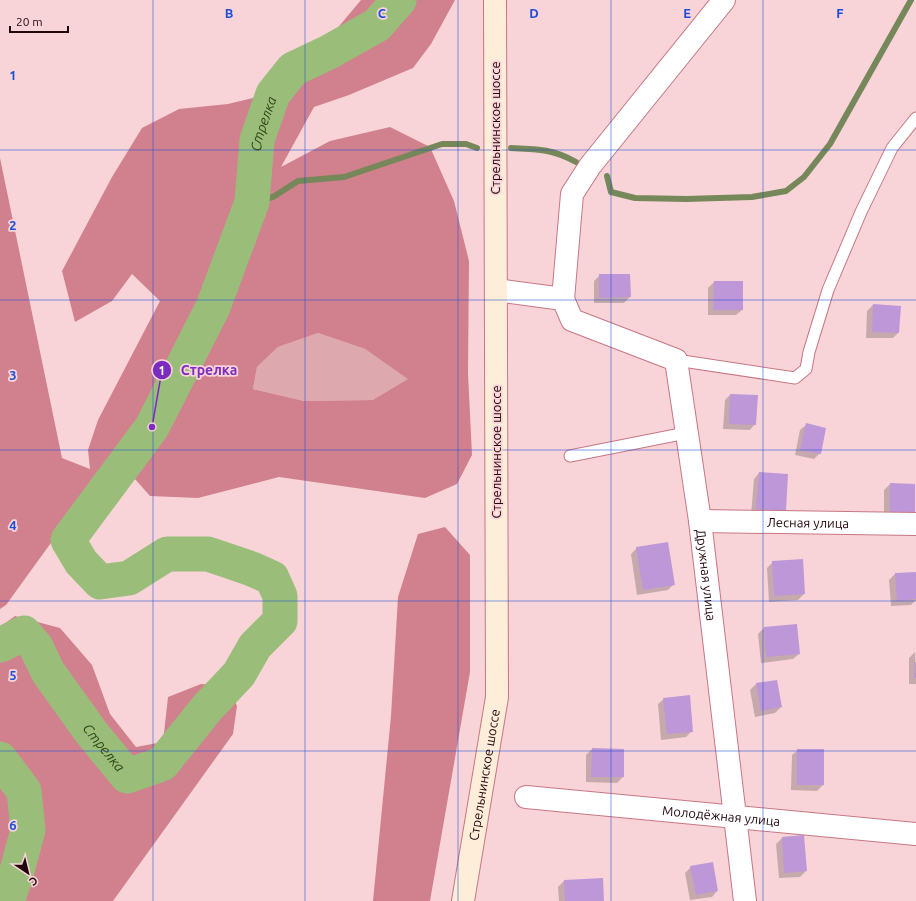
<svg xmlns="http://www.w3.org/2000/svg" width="916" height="901" viewBox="0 0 916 901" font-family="Ubuntu,sans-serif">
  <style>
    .green { fill: #dda8ae }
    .forest { fill: #d1818d; fill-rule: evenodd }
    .shadow { fill: #0003 }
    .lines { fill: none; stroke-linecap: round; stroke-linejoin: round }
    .stream { stroke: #768759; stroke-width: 6 }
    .river { stroke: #9abe7a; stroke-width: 35 }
    .building { fill: #be97d8 }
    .lane-casing { stroke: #c77783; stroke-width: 13 }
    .street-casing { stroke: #c77783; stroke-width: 24 }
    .secondary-casing { stroke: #c77783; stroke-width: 24 }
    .lane { stroke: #fff; stroke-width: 11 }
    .street { stroke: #fff; stroke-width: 22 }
    .secondary { stroke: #fdedd9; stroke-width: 22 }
    .grid { fill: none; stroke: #1d4ed8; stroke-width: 1; stroke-opacity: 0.55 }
    .labels { text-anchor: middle; stroke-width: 3.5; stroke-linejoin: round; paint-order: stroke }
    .street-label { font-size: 13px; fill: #23060b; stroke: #f8d4d8 }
    .water-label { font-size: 14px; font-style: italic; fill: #2f4516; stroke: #f8d4d8 }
    .grid-label { font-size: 13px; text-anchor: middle; font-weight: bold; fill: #1d4ed8; stroke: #f8d4d8; stroke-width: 3.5; stroke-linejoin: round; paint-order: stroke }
    .leader { fill: none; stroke: #7b2cbf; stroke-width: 1.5 }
    .callout-dot { fill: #7b2cbf; stroke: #f8d4d8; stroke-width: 1.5 }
    .mark-label { font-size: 12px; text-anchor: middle; font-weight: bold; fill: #fff }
    .callout-label { font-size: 14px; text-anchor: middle; font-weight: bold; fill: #7b2cbf; stroke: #f8d4d8; stroke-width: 3.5; stroke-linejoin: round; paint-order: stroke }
  </style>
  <rect width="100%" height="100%" fill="#f8d4d8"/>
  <!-- green -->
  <polygon class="green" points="318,333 365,349 409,379 374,400 304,401 253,389 257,367 278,347"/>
  <!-- forest -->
  <g class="forest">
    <path d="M361 0H455L431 44 413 68 349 95 314 107 281 167 330 141 390 127 430 147 454 201 469 261 468 373 472 455 457 484 425 498 279 477 198 498 150 496 135 479 99 514 61 529 6 605 0 609V158L62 458 90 469 88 450 98 420 160 301 132 274 112 301 75 322 62 271 112 177 142 128 179 109 228 104 257 97 335 31ZM318 333 365 349 408 379 373 400 304 401 253 389 257 367 278 347Z"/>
    <polygon points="445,527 470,555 470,672 430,901 373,901 391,716 398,597 418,534"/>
    <polygon points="15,616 60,628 92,665 110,714 136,747 163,742 168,697 201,684 228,686 237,706 233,734 113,901 0,901 0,627"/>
  </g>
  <!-- shadow -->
  <g class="shadow">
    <polygon points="600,275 630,297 624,303 594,303 594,281"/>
    <polygon points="714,282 742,310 736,315 708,315 708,288"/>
    <polygon points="873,305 898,333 893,338 866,338 867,311"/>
    <polygon points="730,395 755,424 750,430 723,429 725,400"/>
    <polygon points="806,425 820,453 814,459 795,455 800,430"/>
    <polygon points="759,473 787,475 785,511 779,517 751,515 754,479"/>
    <polygon points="890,484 914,513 884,519 884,490"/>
    <polygon points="637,548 674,584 668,590 637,595 631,554"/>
    <polygon points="773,562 804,594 798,600 769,602 767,568"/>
    <polygon points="895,574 916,584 916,600 911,605 891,606 889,580"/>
    <polygon points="796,625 799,654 793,659 761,663 758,634 764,628"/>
    <polygon points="915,652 916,684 909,684 909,658"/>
    <polygon points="756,684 781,707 775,713 755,717 750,690"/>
    <polygon points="664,699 692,731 686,737 661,740 658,704"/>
    <polygon points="592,749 623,777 617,783 586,782 586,755"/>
    <polygon points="798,750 823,785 817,791 791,790 792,755"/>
    <polygon points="803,836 806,871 800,877 779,878 776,844 782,838"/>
    <polygon points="691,867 717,891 712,897 690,900 685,873"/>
    <polygon points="564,881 603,901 559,901 558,887"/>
  </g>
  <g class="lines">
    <!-- stream -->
    <g class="stream">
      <path d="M511 148C537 149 553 149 576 162"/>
      <polyline points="607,176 611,192 635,198 686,199 752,197 786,191 804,177 830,144 911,0"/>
      <polyline points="252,202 273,197 298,181 344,177 442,144 466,144 477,148"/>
    </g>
    <!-- river -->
    <g class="river">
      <path id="s1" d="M0 645 24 633 36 647 48 672 91 732 127 776 162 764 207 708 239 674 255 646 280 621V596L272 578 252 569 208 554H167L129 578 100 582 81 562 68 540 152 427 213 307 252 202 257 140 273 94 293 69 329 52 377 25 399 0"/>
      <polyline points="0,759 24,791 28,830 15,878 7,901"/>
    </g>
  </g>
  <!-- building -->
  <g class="building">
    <polygon points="599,274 630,274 631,297 599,298"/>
    <polygon points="714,281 743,281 743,310 713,310"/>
    <polygon points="873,304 901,306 899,333 872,332"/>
    <polygon points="730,394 758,395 756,425 729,424"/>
    <polygon points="806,423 826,428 821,454 800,450"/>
    <polygon points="759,472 788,474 786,511 756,509"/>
    <polygon points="890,483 915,484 915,514 890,514"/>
    <polygon points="668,542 675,585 643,590 636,547"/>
    <polygon points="803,559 805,594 774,596 772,561"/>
    <polygon points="916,572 916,599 897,601 895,573"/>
    <polygon points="797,624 800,654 766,657 764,627"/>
    <polygon points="915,662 916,662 916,678 914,678"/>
    <polygon points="777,680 782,707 761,711 756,683"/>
    <polygon points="690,695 693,732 667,734 663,698"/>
    <polygon points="592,748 624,749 624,777 591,777"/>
    <rect x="797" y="749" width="27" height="36"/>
    <polygon points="804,835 807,871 784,873 782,837"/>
    <polygon points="713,862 718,891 696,895 690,866"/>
    <polygon points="603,878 604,901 565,901 564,880"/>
  </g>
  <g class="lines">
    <!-- lane casing -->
    <g class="lane-casing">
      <g id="lane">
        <polyline points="676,360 795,378 806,369 809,352 828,290 861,212 892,148 916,118"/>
        <polyline points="570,456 686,433"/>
      </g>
    </g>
    <!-- street casing -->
    <g class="street-casing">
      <g id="street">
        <path id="s2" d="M496 290 563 299 572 320 676 360 700 521 745 901"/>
        <polyline points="563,299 572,194 590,166 724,0"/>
        <path id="s3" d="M700 521 916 524"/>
        <path id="s4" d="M526 797 916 834"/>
      </g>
    </g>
    <!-- secondary casing -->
    <g class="secondary-casing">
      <g id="secondary">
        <path id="s5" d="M463 901 497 697 495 0"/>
      </g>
    </g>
    <!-- lane -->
    <use href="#lane" class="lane"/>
    <!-- street -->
    <use href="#street" class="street"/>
    <!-- secondary -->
    <use href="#secondary" class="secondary"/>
  </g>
  <!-- grid -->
  <path class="grid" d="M153 0V901M305 0V901M458 0V901M611 0V901M763 0V901M0 150H916M0 300H916M0 450H916M0 601H916M0 751H916"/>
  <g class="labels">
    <!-- street labels -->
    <g class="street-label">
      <text transform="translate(495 128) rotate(-90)" y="5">Стрельнинское шоссе</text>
      <text transform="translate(496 452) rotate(-90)" y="5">Стрельнинское шоссе</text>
      <text dy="5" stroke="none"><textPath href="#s3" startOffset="108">Лесная улица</textPath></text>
      <text dy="5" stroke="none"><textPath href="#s2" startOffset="419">Дружная улица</textPath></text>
      <text dy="5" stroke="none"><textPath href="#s5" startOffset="128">Стрельнинское шоссе</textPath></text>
      <text dy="5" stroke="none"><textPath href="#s4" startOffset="196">Молодёжная улица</textPath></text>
    </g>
    <!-- water labels -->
    <g class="water-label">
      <text dy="5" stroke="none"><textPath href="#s1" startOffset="1175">Стрелка</textPath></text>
      <text dy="5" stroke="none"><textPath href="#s1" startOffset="167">Стрелка</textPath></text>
    </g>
  </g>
  <g class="grid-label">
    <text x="229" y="18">B</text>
    <text x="382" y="18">C</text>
    <text x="534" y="18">D</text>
    <text x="687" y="18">E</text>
    <text x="840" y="18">F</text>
    <text x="13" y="80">1</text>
    <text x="13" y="230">2</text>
    <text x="13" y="380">3</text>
    <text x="13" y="530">4</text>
    <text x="13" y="680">5</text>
    <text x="13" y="830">6</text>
  </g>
  <!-- callouts -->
  <path class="leader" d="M152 427L162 370"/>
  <g class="callout-dot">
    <circle cx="152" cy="427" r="4"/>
    <circle cx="162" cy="370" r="10"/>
  </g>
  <g class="mark-label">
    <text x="162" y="375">1</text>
  </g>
  <g class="callout-label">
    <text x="209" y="375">Стрелка</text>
  </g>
  <!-- north arrow -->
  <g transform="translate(28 873) rotate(145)" stroke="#f8d4d8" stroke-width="3" paint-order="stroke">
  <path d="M0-3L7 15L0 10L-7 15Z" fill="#23060b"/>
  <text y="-6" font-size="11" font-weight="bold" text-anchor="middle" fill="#23060b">С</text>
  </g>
  <!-- scale -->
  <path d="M10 26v6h58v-6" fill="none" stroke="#23060b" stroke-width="2"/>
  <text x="16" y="26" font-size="12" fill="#23060b" stroke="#f8d4d8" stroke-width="3" paint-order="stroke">20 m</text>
</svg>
